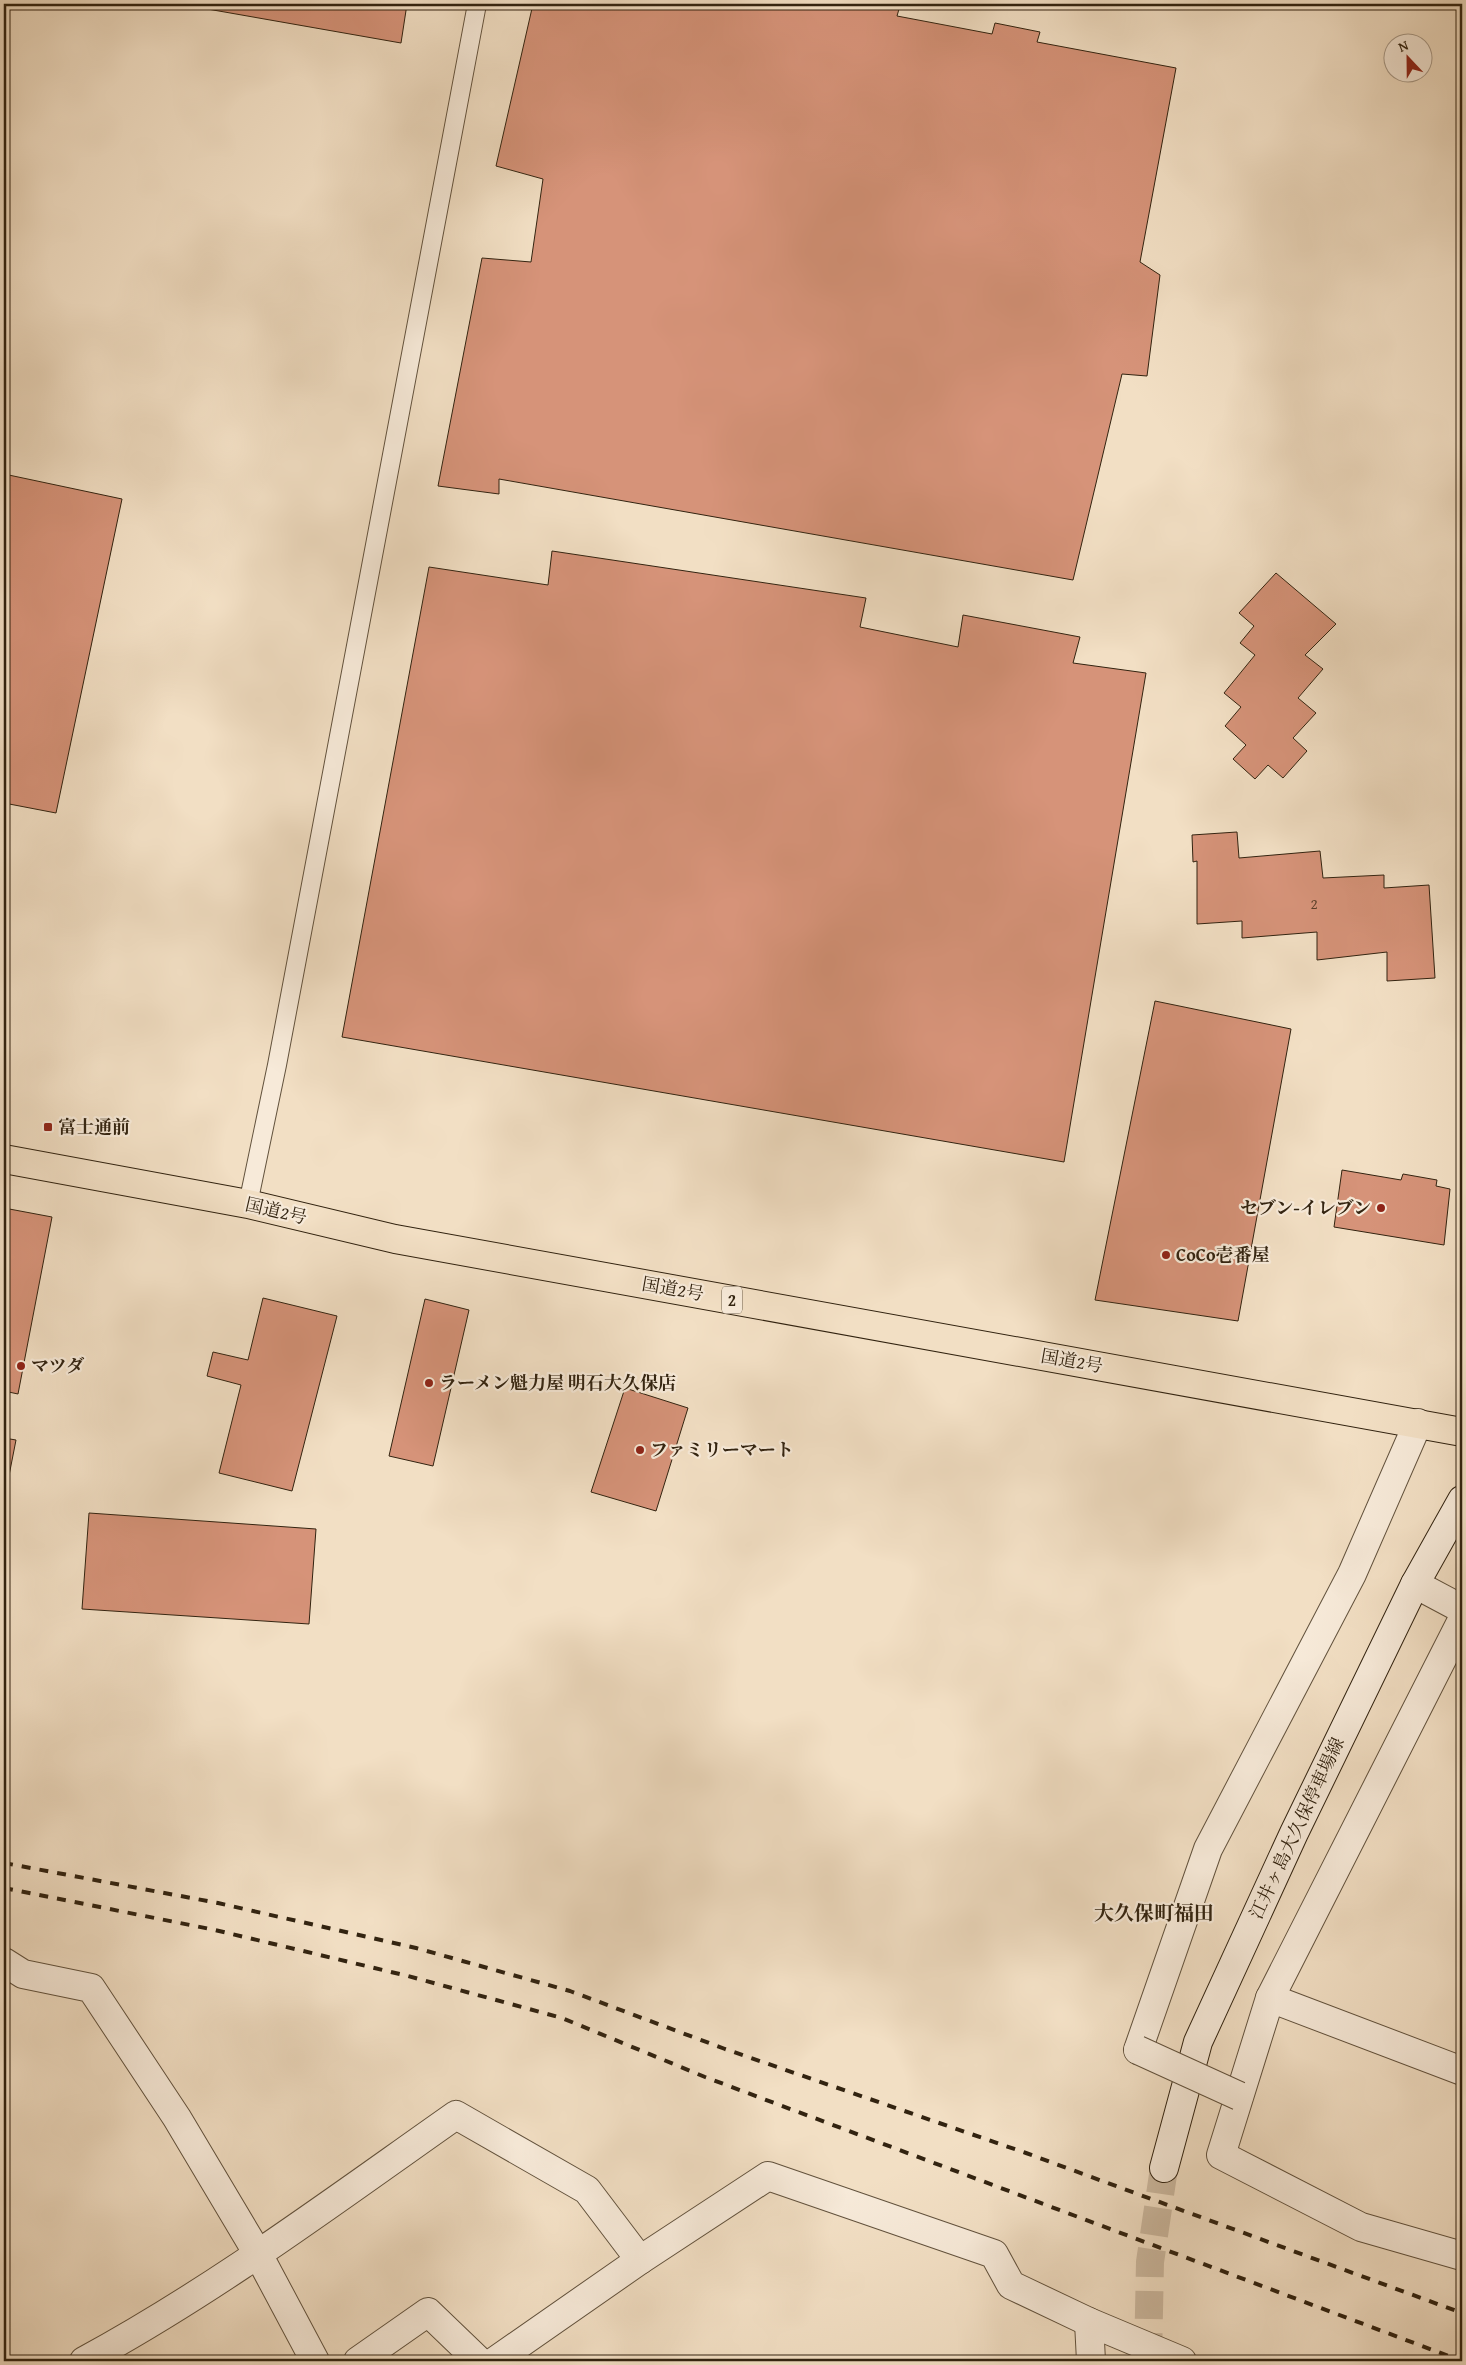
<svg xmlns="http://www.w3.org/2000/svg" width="1466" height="2365" viewBox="0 0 1466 2365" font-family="'Gentium Book Plus','Noto Serif JP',serif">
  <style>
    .building { fill: #d69379; stroke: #322310 }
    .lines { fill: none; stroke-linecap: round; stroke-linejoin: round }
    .secondary-tunnel { stroke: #ccb9a0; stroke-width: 28; stroke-dasharray: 28 14; stroke-linecap: butt }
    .service-casing { stroke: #62523d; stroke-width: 20 }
    .minor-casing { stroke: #62523d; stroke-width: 30 }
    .secondary-casing { stroke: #322310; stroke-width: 30 }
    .trunk-casing { stroke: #322310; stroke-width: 30 }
    .service { stroke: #f7ead9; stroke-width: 18 }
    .minor { stroke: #f7ead9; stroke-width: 28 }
    .secondary { stroke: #f7ead9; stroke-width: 28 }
    .trunk { stroke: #f2dfc4; stroke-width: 28 }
    .rail { stroke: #322310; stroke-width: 4; stroke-dasharray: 9 9; stroke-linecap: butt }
    .minor-bridge-casing { stroke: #62523d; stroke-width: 30; stroke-linecap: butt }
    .minor-bridge { stroke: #f7ead9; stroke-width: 28 }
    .poi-dot { fill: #8f2418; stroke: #f7ead9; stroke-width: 2 }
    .labels { text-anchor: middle; stroke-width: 4.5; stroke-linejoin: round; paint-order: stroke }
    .number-label { font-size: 15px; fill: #5b3f2a }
    .shield { fill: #f7ead9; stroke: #6d5f4c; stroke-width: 1 }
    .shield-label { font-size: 16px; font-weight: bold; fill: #322310 }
    .poi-label { font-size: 18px; font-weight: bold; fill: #322310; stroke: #f7ead9; text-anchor: start }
    .street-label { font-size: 18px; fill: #322310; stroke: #f7ead9 }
    .quarter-label { font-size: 20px; font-weight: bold; fill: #322310; stroke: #f7ead9 }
  </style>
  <rect width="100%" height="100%" fill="#f2dfc4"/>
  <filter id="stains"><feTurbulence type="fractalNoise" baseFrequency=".004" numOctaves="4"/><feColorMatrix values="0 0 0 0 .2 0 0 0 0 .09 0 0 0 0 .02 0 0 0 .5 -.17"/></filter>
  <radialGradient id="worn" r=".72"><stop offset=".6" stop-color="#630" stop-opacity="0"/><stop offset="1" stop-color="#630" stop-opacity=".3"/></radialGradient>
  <!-- building -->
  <g class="building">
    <polygon points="179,4 407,4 401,43"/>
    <polygon points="533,4 828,4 859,9 861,4 876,4 899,9 897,16 992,34 995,23 1040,32 1037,42 1176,68 1140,262 1160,275 1147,376 1122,374 1073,580 499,479 499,494 438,486 482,258 531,262 543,179 496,166"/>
    <polygon points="4,474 122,499 56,813 4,803"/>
    <polygon points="552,551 866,598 860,627 958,647 963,615 1080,637 1073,663 1146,673 1064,1162 342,1037 429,567 548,585"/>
    <polygon points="1276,573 1336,624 1305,655 1323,669 1298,698 1316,713 1293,738 1307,751 1283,778 1268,765 1255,779 1233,759 1246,745 1225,726 1241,707 1224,693 1255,655 1240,643 1254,626 1239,613"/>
    <polygon points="1237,832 1239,858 1320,851 1323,878 1384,875 1384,888 1429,885 1435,978 1387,981 1387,952 1317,960 1317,932 1242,938 1242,921 1197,924 1197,861 1193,862 1192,835"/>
    <polygon points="1155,1001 1291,1029 1238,1321 1095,1300"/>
    <polygon points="1342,1170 1401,1180 1403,1174 1437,1180 1436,1186 1450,1189 1444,1245 1334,1227"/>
    <polygon points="4,1208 52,1217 18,1394 4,1391"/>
    <polygon points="263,1298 337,1316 292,1491 219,1473 241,1385 207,1376 213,1352 248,1360"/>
    <polygon points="425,1299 469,1310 433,1466 389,1456"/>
    <polygon points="625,1388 688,1408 656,1511 591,1492"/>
    <polygon points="4,1438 16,1440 4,1501"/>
    <polygon points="89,1513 316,1529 309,1624 82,1609"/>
  </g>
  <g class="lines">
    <!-- secondary-tunnel -->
    <polyline class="secondary-tunnel" points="1148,2361 1150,2262 1164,2168"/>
    <!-- service casing -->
    <g class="service-casing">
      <polyline id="service" points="248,1204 277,1065 477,4"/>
    </g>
    <!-- minor casing -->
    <g class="minor-casing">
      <g id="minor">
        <polyline points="1415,1584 1462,1609"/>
        <polyline points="1462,1620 1270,1998 1221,2155 1361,2227 1462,2256"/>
        <polyline points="4,1962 23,1974 91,1988 177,2118 258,2254 315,2361"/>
        <polyline points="1270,1998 1462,2071"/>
        <polyline points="1138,2050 1208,1849 1352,1574 1418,1423"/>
        <polyline points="1089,2322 1091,2361"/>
        <path d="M84 2361C215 2290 335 2200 456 2115L587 2190 640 2260"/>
        <polyline points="358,2361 428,2312 479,2361"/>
        <polyline points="495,2361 640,2260 768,2176 994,2254 1011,2285 1089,2322 1182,2361"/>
      </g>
    </g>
    <!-- secondary casing -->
    <g class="secondary-casing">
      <polyline id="secondary" points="1164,2168 1198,2042 1294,1833 1415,1584 1462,1500"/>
    </g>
    <!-- trunk casing -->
    <g class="trunk-casing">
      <polyline id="trunk" points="4,1159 248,1204 395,1239 1462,1432"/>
    </g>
    <!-- service -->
    <use href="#service" class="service"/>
    <!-- minor -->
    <use href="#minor" class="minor"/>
    <!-- secondary -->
    <use href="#secondary" class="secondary"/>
    <!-- trunk -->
    <use href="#trunk" class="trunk"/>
    <!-- rail -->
    <g class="rail">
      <polyline points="4,1863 218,1903 416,1948 570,1991 725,2049 1026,2153 1462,2313"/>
      <polyline points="4,1888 215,1930 408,1976 562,2018 705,2077 1462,2361"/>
    </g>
    <!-- minor-bridge casing -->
    <g class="minor-bridge-casing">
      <polyline id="minor-bridge" points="1138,2050 1239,2096"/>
    </g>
    <!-- minor-bridge -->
    <use href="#minor-bridge" class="minor-bridge"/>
  </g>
  <!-- markers -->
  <g class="poi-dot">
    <rect x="43" y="1122" width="10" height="10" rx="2.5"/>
    <circle cx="1381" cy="1208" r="5"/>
    <circle cx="1166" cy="1255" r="5"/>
    <circle cx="21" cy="1366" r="5"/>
    <circle cx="429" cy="1383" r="5"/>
    <circle cx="640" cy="1450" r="5"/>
  </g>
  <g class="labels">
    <!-- number labels -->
    <g class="number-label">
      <text x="1314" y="909">2</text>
    </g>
    <!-- shield labels -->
    <rect class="shield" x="722" y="1286.5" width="20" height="27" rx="4"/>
    <g class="shield-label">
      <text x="732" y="1306">2</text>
    </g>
    <!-- poi labels -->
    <g class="poi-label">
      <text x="58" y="1133">富士通前</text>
      <text x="1371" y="1214" text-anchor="end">セブン-イレブン</text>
      <text x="1176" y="1261">CoCo壱番屋</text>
      <text x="31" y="1372">マツダ</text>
      <text x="439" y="1389">ラーメン魁力屋 明石大久保店</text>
      <text x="650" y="1456">ファミリーマート</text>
    </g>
    <!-- street labels -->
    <g class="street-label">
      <text transform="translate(276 1211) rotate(13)" y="6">国道2号</text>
      <text transform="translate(673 1289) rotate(10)" y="6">国道2号</text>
      <text transform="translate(1072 1361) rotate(10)" y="6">国道2号</text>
      <text transform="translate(1297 1828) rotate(-65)" y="6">江井ヶ島大久保停車場線</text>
    </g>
    <!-- quarter labels -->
    <g class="quarter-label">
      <text x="1154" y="1920">大久保町福田</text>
    </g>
  </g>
  <!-- margin -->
  <rect width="1466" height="2365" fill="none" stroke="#f2dfc4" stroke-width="20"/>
  <rect x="5" y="5" width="1456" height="2355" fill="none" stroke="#322310" stroke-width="2.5"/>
  <rect x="10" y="10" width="1446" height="2345" fill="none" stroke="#322310"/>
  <!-- north arrow -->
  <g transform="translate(1408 58) rotate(338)"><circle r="24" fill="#f7ead9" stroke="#a89a89"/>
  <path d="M0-4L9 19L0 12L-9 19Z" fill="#8f2418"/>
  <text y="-8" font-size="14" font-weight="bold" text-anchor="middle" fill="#322310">N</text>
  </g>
  <rect width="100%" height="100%" filter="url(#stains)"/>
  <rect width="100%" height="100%" fill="url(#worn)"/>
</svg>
